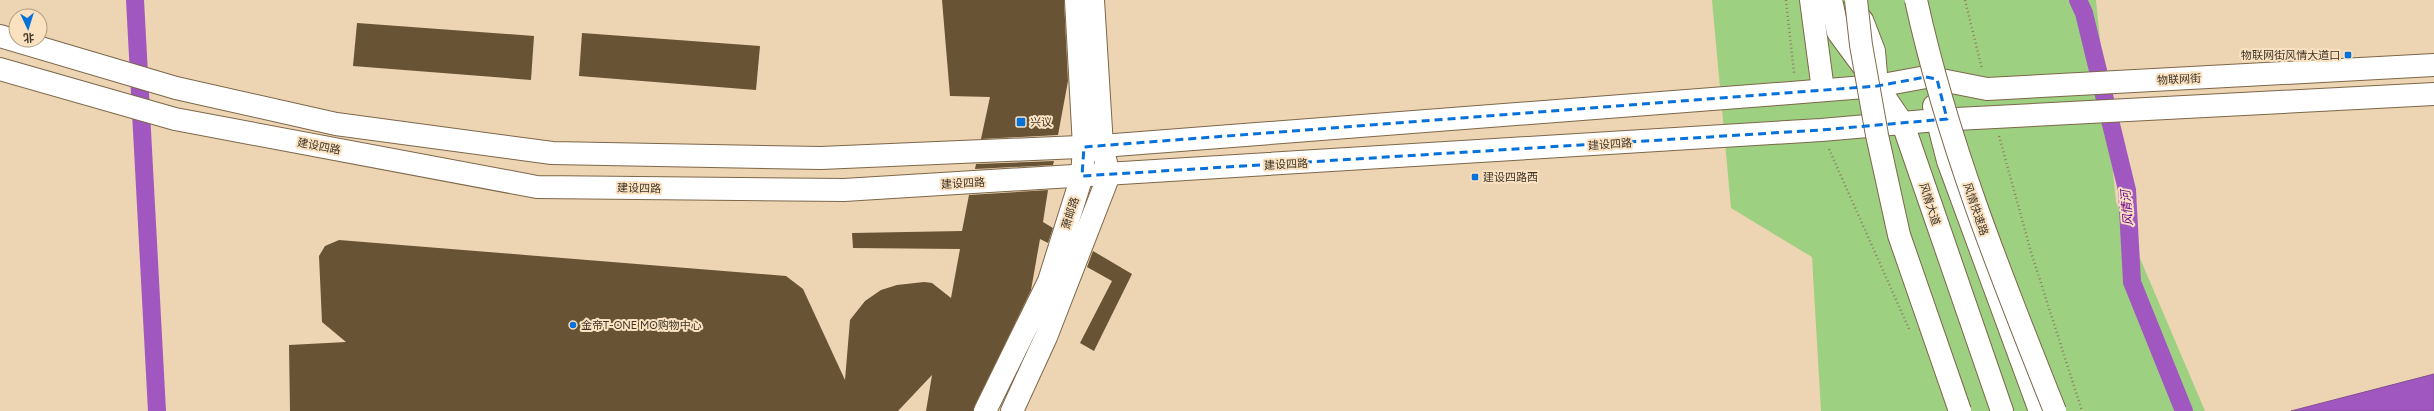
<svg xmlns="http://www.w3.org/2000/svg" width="2434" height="411" viewBox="0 0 2434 411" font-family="Figtree,'Noto Sans SC',sans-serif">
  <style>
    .green { fill: #9ed082 }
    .water { fill: #a157c0; stroke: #834c92 }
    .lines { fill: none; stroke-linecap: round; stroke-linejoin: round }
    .canal { stroke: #a157c0; stroke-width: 18 }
    .building { fill: #685335 }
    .tertiary-casing { stroke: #7c6749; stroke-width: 24 }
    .primary-casing { stroke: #7c6749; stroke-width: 24 }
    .trunk-casing { stroke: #7c6749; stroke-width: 24 }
    .path { stroke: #8e7d67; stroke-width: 2.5; stroke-dasharray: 1 3; stroke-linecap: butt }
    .tertiary { stroke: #fff; stroke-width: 22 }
    .primary { stroke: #fff; stroke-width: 22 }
    .trunk { stroke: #fff; stroke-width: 22 }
    .trunk-bridge-casing { stroke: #7c6749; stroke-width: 24; stroke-linecap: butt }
    .trunk-bridge { stroke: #fff; stroke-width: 22 }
    .marked { fill: none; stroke: #0571d9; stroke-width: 3; stroke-dasharray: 8 5; stroke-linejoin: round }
    .poi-dot { fill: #0571d9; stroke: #fae1c0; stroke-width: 1.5 }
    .labels { text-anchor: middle; stroke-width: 4; stroke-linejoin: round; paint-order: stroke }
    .poi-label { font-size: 11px; fill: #3e3427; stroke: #fae1c0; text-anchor: start }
    .street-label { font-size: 11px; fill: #3e3427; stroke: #fae1c0 }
    .water-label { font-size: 12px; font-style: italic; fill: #6f0190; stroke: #fae1c0 }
  </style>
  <rect width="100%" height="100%" fill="#edd4b3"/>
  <!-- green -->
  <polygon class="green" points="1712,0 2096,0 2116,202 2205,411 1821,411 1812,257 1731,208"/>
  <!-- water -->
  <polygon class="water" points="2434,374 2434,411 2291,411"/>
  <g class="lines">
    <!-- canal -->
    <g class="canal">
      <polyline points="135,0 157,411"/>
      <polyline points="2078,0 2084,13 2127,190 2132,282 2184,411"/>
    </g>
  </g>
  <!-- building -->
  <g class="building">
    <polygon points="942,0 1064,0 1068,81 1058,135 981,139 990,97 950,96"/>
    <polygon points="357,23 534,36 531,80 353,66"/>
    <polygon points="582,33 760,46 756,90 579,76"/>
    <polygon points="1054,161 1053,165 975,169 976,164"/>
    <polygon points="1048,190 1043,222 1053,228 1048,243 1040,239 1031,290 973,411 926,411 932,375 898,411 290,411 289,345 346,342 322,322 319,256 325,246 339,240 786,276 803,289 845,380 850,320 865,301 881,290 897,285 924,282 932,283 951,298 960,249 853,248 852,233 962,231 969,195"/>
    <polygon points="1093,251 1132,274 1094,351 1080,343 1112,281 1087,267"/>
  </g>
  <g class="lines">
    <!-- tertiary casing -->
    <g class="tertiary-casing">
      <g id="tertiary">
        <polyline points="1926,77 1987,89 2434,65"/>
        <polyline points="1937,120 2434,94"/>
        <polyline points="985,411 1049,281 1082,176 1084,147 1076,0"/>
        <polyline points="1012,411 1046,337 1109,175 1102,146 1093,0"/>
      </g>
    </g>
    <!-- primary casing -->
    <g class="primary-casing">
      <g id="primary">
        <polyline points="1811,0 1823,90"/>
        <polyline points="1862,20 1874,51 1877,86 1903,124 2002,411"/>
        <polyline points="0,36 176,88 336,124 552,153 821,158 1102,146 1777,94 1877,86 1926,77"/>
        <polyline points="0,69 175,119 537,187 844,190 1821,130 1937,120"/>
        <polyline points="1934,106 1948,161 2040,411"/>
      </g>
    </g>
    <!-- trunk casing -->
    <g class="trunk-casing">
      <polyline id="trunk" points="1831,0 1838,32 1869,74"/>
    </g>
    <!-- path -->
    <g class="path">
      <polyline points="1786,0 1794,73"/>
      <polyline points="1965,0 1982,69"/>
      <polyline points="1999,136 2031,252 2082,411"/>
      <polyline points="1829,149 1909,329"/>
    </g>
    <!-- tertiary -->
    <use href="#tertiary" class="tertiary"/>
    <!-- primary -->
    <use href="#primary" class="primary"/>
    <!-- trunk -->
    <use href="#trunk" class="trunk"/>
    <!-- trunk-bridge casing -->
    <g class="trunk-bridge-casing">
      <g id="trunk-bridge">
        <polyline points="1856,0 1861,45 1877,135 1899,235 1960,411"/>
        <path d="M1916 0C1947 142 2001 276 2055 411"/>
      </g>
    </g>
    <!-- trunk-bridge -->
    <use href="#trunk-bridge" class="trunk-bridge"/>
  </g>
  <!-- marked area -->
  <path class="marked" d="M1926 77 1937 79 1947 119 1821 130 1082 176 1084 147 1877 86Z"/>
  <!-- markers -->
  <g class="poi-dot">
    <rect x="2344" y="51" width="8" height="8" rx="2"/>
    <rect x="1016" y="117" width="10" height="10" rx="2"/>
    <rect x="1471" y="173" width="8" height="8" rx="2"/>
    <circle cx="573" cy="325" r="4"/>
  </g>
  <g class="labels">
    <!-- poi labels -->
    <g class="poi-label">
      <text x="2340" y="59" text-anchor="end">物联网街风情大道口</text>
      <text x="1030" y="126">兴议</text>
      <text x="1483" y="181">建设四路西</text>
      <text x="581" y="329">金帝T-ONE MO购物中心</text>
    </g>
    <!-- street labels -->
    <g class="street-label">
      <text transform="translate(2179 79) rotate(-3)" y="4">物联网街</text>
      <text transform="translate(1610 144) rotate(-4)" y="4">建设四路</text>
      <text transform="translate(319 146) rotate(11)" y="4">建设四路</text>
      <text transform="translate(1286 164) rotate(-3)" y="4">建设四路</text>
      <text transform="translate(963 183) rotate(-3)" y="4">建设四路</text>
      <text transform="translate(639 188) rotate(1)" y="4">建设四路</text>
      <text transform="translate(1930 204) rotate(72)" y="4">风情大道</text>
      <text transform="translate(1976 209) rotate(71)" y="4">风情快速路</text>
      <text transform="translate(1070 213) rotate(-72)" y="4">萧邮路</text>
    </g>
    <!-- water labels -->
    <g class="water-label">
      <text transform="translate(2127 208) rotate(-95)" y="4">风情河</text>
    </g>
  </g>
  <!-- north arrow -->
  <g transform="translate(28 28) rotate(176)"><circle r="19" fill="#fae1c0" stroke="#af9c83"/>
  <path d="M0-3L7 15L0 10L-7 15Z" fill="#0571d9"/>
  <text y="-6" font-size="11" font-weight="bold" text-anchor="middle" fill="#3e3427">北</text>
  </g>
</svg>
